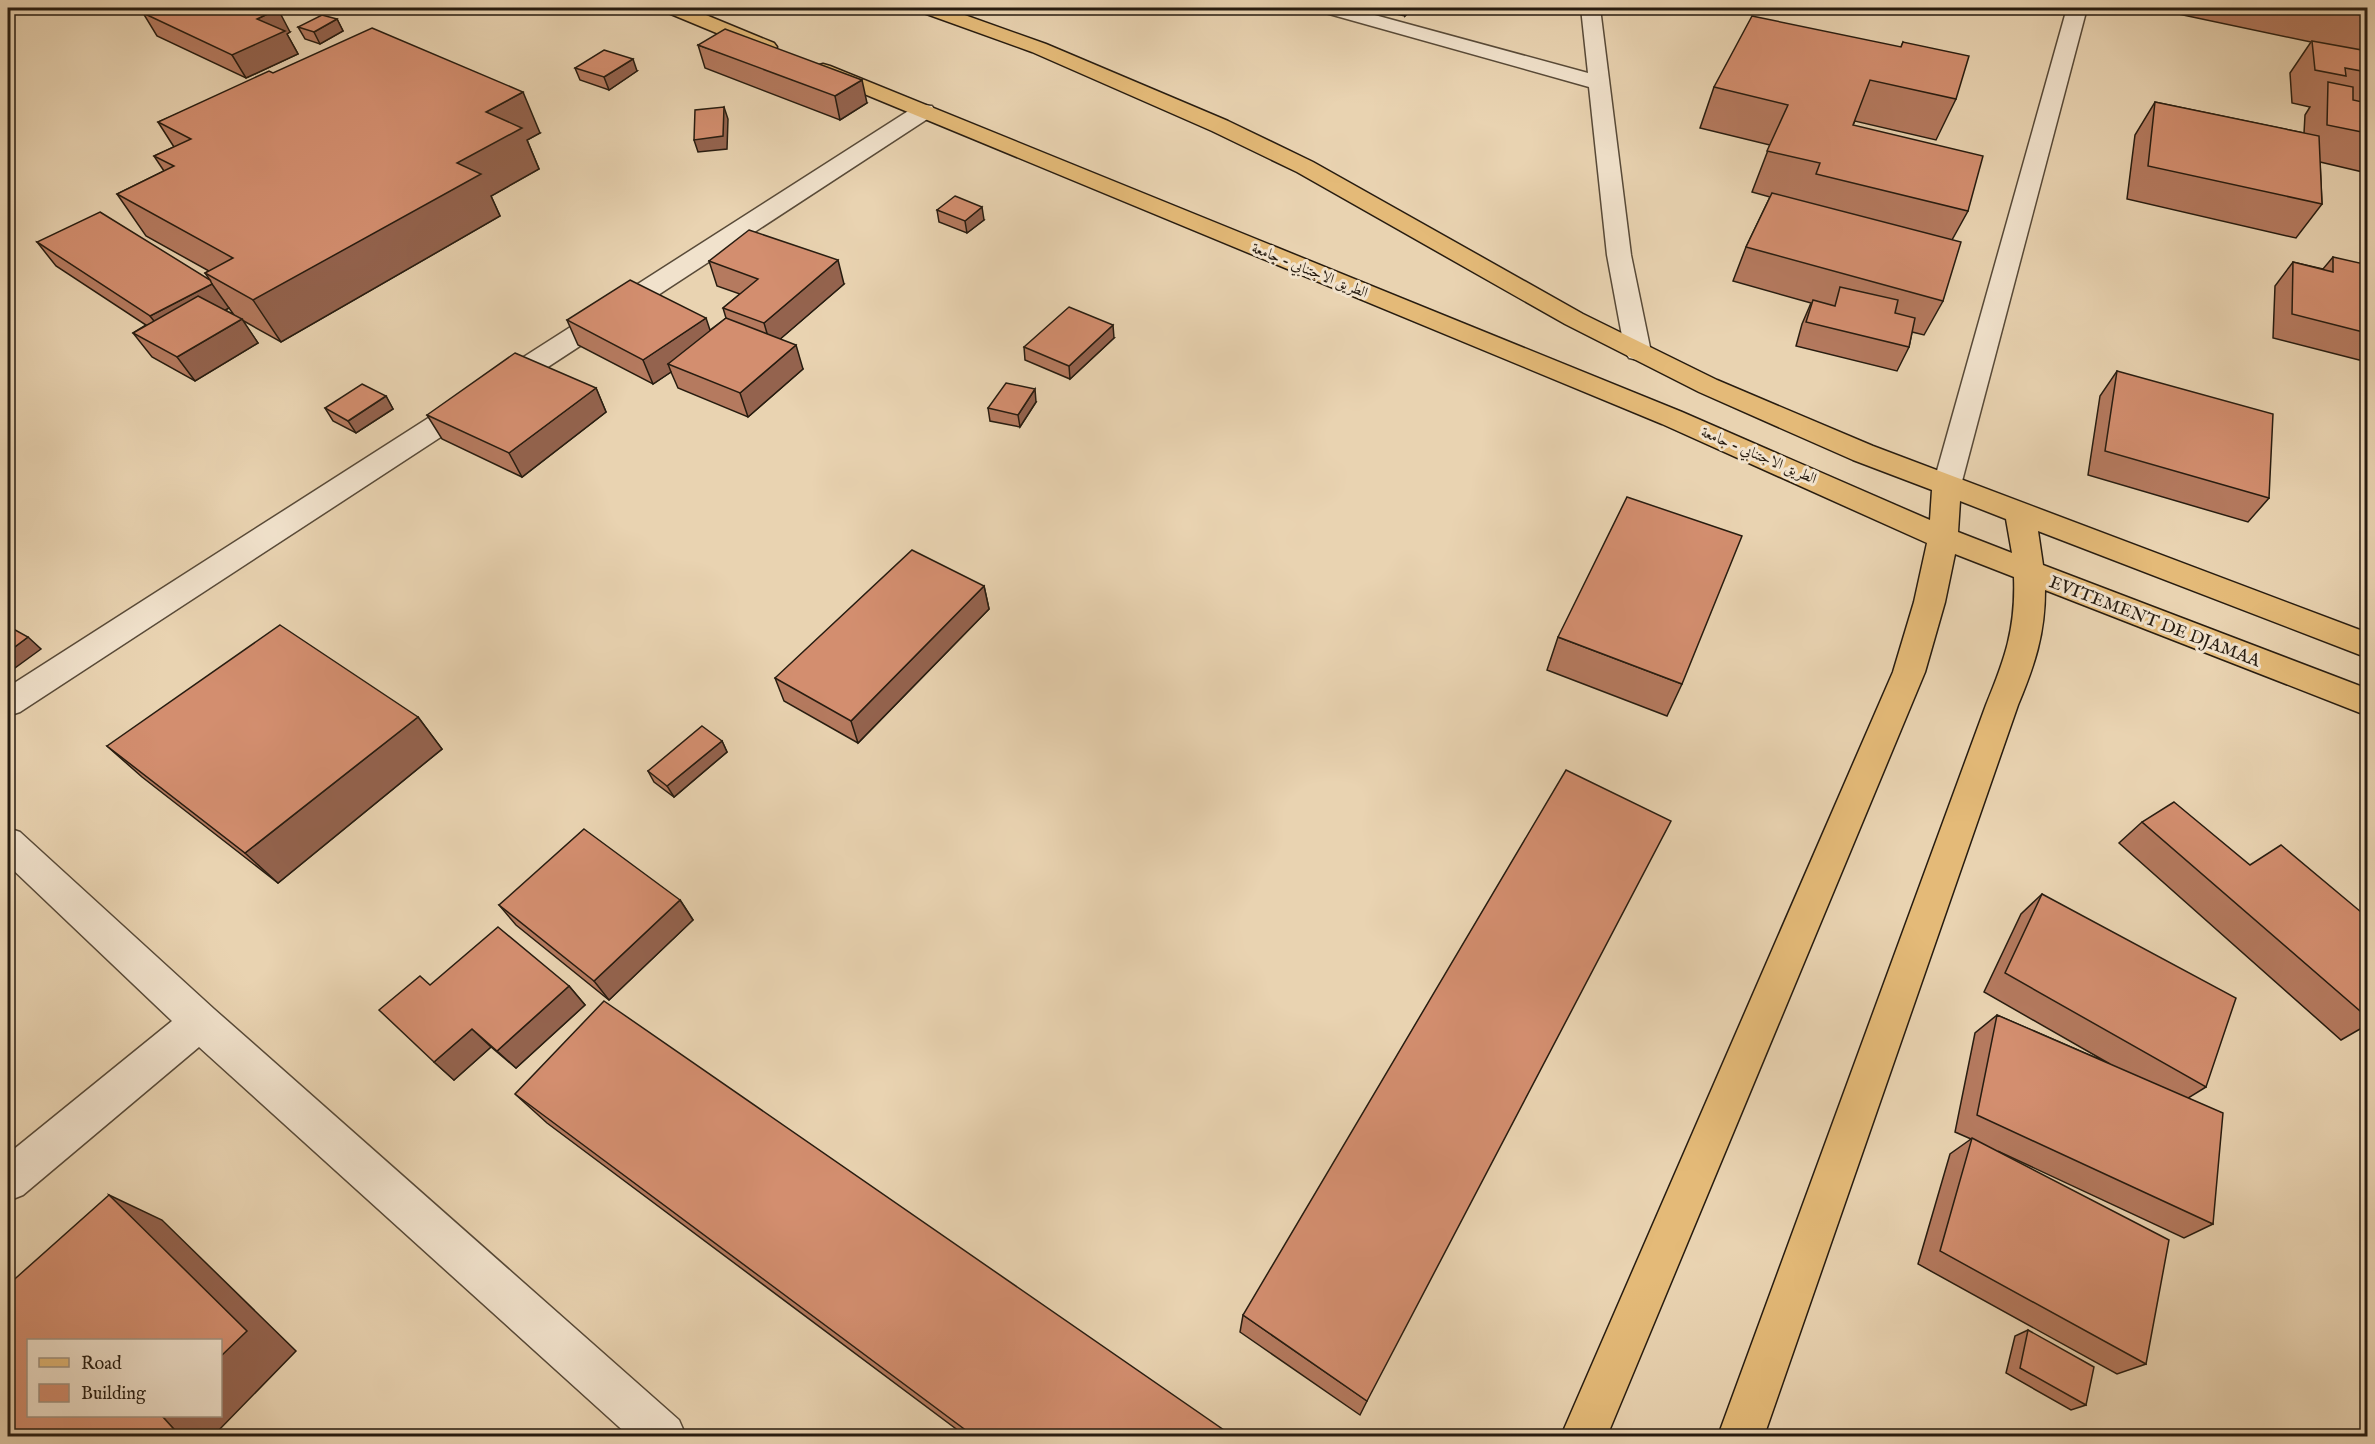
<svg xmlns="http://www.w3.org/2000/svg" width="2375" height="1444" viewBox="0 0 2375 1444" font-family="'IM FELL English',Amiri,serif">
  <style>
    .lines { fill: none; stroke-linecap: round; stroke-linejoin: round }
    .minor-casing { stroke: #584a38; stroke-width: 3 }
    .major-casing { stroke: #271c10; stroke-width: 3 }
    .minor { fill: #f1e2cc; fill-rule: evenodd }
    .major { fill: #e4ba78; fill-rule: evenodd }
    .wall { fill: #b57a5f; stroke: #271c10; stroke-width: 1.5; fill-rule: evenodd }
    .shaded-wall { fill: #94634e; stroke: #271c10; stroke-width: 1.5 }
    .building { fill: #d38e6f; stroke: #271c10; stroke-width: 1.5 }
    .labels { text-anchor: middle; stroke-width: 6; stroke-linejoin: round; paint-order: stroke }
    .far-street-label { font-size: 15px; fill: #271c10; stroke: #f1e2cc }
    .street-label { font-size: 18px; fill: #271c10; stroke: #f1e2cc }
  </style>
  <rect width="100%" height="100%" fill="#e9d3b1"/>
  <filter id="stains"><feTurbulence type="fractalNoise" baseFrequency=".00333" numOctaves="4"/><feColorMatrix values="0 0 0 0 .2 0 0 0 0 .09 0 0 0 0 .02 0 0 0 .5 -.17"/></filter>
  <radialGradient id="worn" r=".72"><stop offset=".6" stop-color="#630" stop-opacity="0"/><stop offset="1" stop-color="#630" stop-opacity=".3"/></radialGradient>
  <g class="lines">
    <!-- minor casing -->
    <g class="minor-casing">
      <g id="minor">
        <polygon points="1320,8 1349,8 1588,73 1581,8 1600,8 1631,255 1651,352 1647,358 1638,360 1629,358 1625,352 1607,255 1589,87 1322,12"/>
        <polygon points="2067,8 2087,8 1961,485 1957,492 1947,495 1937,492 1933,485"/>
        <polygon points="924,105 932,106 935,111 932,116 20,712 8,716 8,687 916,106"/>
        <polygon points="8,828 20,832 214,1009 679,1420 686,1436 629,1436 199,1047 23,1195 8,1201 8,1154 172,1021 8,865"/>
      </g>
    </g>
    <!-- major casing -->
    <g class="major-casing">
      <g id="major">
        <polygon points="664,8 689,8 774,43 777,47 774,51 760,51 666,12"/>
        <path d="M918 8H945L1046 44 1228 121 1313 162 1583 314 1717 380 1873 446 2368 633V658L2038 531 2043 565 2368 689V716L2045 590C2045 634 2035 664 2018 705L1764 1436H1718L1986 705C2005 659 2016 628 2014 577L1955 554 1945 602 1925 672 1607 1436H1561L1893 672 1914 602 1927 543 1662 424 816 74 813 70 816 66 823 64 830 66 1682 412 1930 520 1932 490 1853 460 1699 392 1565 324 1297 172 1212 131 1032 52 921 12ZM1960 501 2006 519 2012 553 1958 532Z"/>
      </g>
    </g>
    <!-- minor -->
    <use href="#minor" class="minor"/>
    <!-- major -->
    <use href="#major" class="major"/>
  </g>
  <!-- wall -->
  <g class="wall">
    <polygon points="1369,8 1413,8 1405,16"/>
    <polygon points="2150,8 2367,8 2367,173 2320,162 2322,204 2296,238 2127,199 2135,135 2155,102 2304,133 2305,115 2310,107 2292,103 2290,73 2311,42"/>
    <polygon points="143,13 290,32 287,34 298,54 246,78 157,36"/>
    <polygon points="337,19 343,31 320,44 305,39 298,27"/>
    <polygon points="1903,42 1956,99 1936,140 1855,121 1853,125 1968,211 1952,240 1943,301 1924,335 1912,332 1909,347 1897,371 1796,346 1802,324 1811,303 1733,281 1746,247 1770,197 1752,192 1770,145 1700,128 1714,87 1901,47"/>
    <polygon points="698,45 867,103 840,120 705,68"/>
    <polygon points="575,68 637,71 609,90 580,80"/>
    <path d="M273 73 540 133 527 140 539 169 491 196 500 216 281 342 242 320 258 343 195 381 152 357 133 333 146 325 56 266 37 242 210 280 205 273 209 271 146 236 117 194 164 171 154 156 174 147 158 122ZM229 308 234 315 225 310Z"/>
    <polygon points="937,210 984,220 967,233 939,222"/>
    <polygon points="2333,257 2363,279 2367,280 2367,362 2273,338 2275,286 2293,262 2323,269"/>
    <polygon points="709,261 844,284 780,339 803,369 748,417 678,388 671,372 653,384 578,345 567,320 710,330 726,318 723,308 740,294 717,286"/>
    <polygon points="1114,338 1070,379 1025,360 1024,347"/>
    <polygon points="2117,371 2269,498 2248,522 2088,475 2100,396"/>
    <polygon points="596,388 606,412 522,477 442,439 427,415"/>
    <polygon points="386,396 393,409 356,433 333,421 325,408"/>
    <polygon points="1036,402 1020,427 990,421 988,408"/>
    <polygon points="984,586 989,609 858,743 784,701 775,678"/>
    <polygon points="1558,637 1682,684 1667,716 1547,670"/>
    <polygon points="418,717 442,749 278,883 142,777 107,746"/>
    <polygon points="722,741 727,752 674,797 654,782 648,771"/>
    <polygon points="2142,822 2250,865 2367,917 2367,1025 2341,1040 2119,843"/>
    <polygon points="2042,894 2206,1087 2188,1098 2213,1224 2184,1238 2000,1152 2146,1364 2117,1374 1918,1264 1950,1154 1971,1139 1955,1132 1975,1033 1997,1015 2110,1064 1984,992 2021,914"/>
    <polygon points="680,900 693,920 609,1000 516,925 499,905"/>
    <polygon points="430,985 569,986 585,1005 516,1068 491,1047 454,1080 434,1062"/>
    <polygon points="515,1094 1234,1437 967,1437 547,1123"/>
    <polygon points="1243,1315 1367,1401 1360,1415 1240,1332"/>
    <polygon points="2028,1330 2086,1405 2071,1410 2006,1373 2015,1336"/>
  </g>
  <!-- shaded-wall -->
  <g class="shaded-wall">
    <polygon points="1406,8 1413,8 1405,16"/>
    <polygon points="278,9 290,32 287,34 298,54 246,78 232,55 257,19"/>
    <polygon points="337,19 343,31 320,44 314,32"/>
    <polygon points="633,59 637,71 609,90 604,77"/>
    <polygon points="862,80 867,103 840,120 835,96"/>
    <polygon points="523,92 540,133 527,140 539,169 491,196 500,216 281,342 253,300 457,163 486,112"/>
    <polygon points="724,107 728,119 727,149 698,152 694,140"/>
    <polygon points="982,207 984,220 967,233 965,221"/>
    <polygon points="838,260 844,284 771,347 764,323"/>
    <polygon points="212,284 229,308 169,340 150,316"/>
    <polygon points="706,318 714,342 668,364 671,372 653,384 643,360"/>
    <polygon points="242,319 258,343 195,381 177,357"/>
    <polygon points="1113,325 1114,338 1070,379 1069,366"/>
    <polygon points="796,345 803,369 748,417 740,393"/>
    <polygon points="596,388 606,412 522,477 509,453"/>
    <polygon points="1035,389 1036,402 1020,427 1018,415"/>
    <polygon points="386,396 393,409 356,433 348,421"/>
    <polygon points="984,586 989,609 858,743 851,721"/>
    <polygon points="28,637 41,649 8,673 8,652"/>
    <polygon points="418,717 442,749 278,883 245,853"/>
    <polygon points="722,741 727,752 674,797 667,786"/>
    <polygon points="680,900 693,920 609,1000 594,981"/>
    <polygon points="569,986 585,1005 516,1068 497,1051"/>
    <polygon points="472,1029 491,1047 454,1080 434,1062"/>
    <polygon points="109,1195 162,1220 296,1351 217,1432 221,1437 181,1437 162,1416 220,1416 220,1357"/>
  </g>
  <!-- building -->
  <g class="building">
    <polygon points="157,8 274,8 278,9 257,19 285,31 232,55 143,13"/>
    <polygon points="2324,8 2367,8 2367,16"/>
    <polygon points="322,15 337,19 314,32 298,27"/>
    <polygon points="1752,16 1901,47 1903,42 1969,56 1956,99 1870,80 1853,125 1983,156 1968,211 1816,174 1820,163 1767,151 1788,105 1714,87"/>
    <polygon points="372,28 523,92 486,112 522,128 457,163 481,174 253,300 205,273 233,258 117,194 174,166 154,156 191,139 158,122 269,71 273,73"/>
    <polygon points="725,29 862,80 835,96 698,45"/>
    <polygon points="2312,41 2367,51 2367,72 2345,68 2346,76 2315,70"/>
    <polygon points="604,50 633,59 604,77 575,68"/>
    <polygon points="2328,82 2353,87 2353,100 2367,103 2367,133 2327,125"/>
    <polygon points="2155,102 2319,136 2322,204 2148,166"/>
    <polygon points="724,107 723,136 694,140 695,110"/>
    <polygon points="1772,193 1961,242 1943,301 1746,247"/>
    <polygon points="955,196 982,207 965,221 937,210"/>
    <polygon points="100,212 210,280 212,284 150,316 37,242"/>
    <polygon points="749,230 838,260 764,323 723,308 758,279 709,261"/>
    <polygon points="2333,257 2364,264 2363,279 2367,280 2367,333 2292,314 2293,262 2333,272"/>
    <polygon points="630,280 706,318 643,360 567,320"/>
    <polygon points="1840,287 1898,300 1895,313 1915,318 1909,347 1806,322 1813,300 1835,306"/>
    <polygon points="198,296 242,319 177,357 133,333"/>
    <polygon points="1069,307 1113,325 1069,366 1024,347"/>
    <polygon points="726,318 796,345 740,393 668,364"/>
    <polygon points="515,353 596,388 509,453 427,415"/>
    <polygon points="2117,371 2273,414 2269,498 2105,451"/>
    <polygon points="1006,383 1035,389 1018,415 988,408"/>
    <polygon points="362,384 386,396 348,421 325,408"/>
    <polygon points="1627,497 1742,536 1682,684 1558,637"/>
    <polygon points="912,550 984,586 851,721 775,678"/>
    <polygon points="280,625 418,717 245,853 107,746"/>
    <polygon points="8,626 28,637 8,652"/>
    <polygon points="702,726 722,741 667,786 648,771"/>
    <polygon points="1566,770 1671,821 1367,1401 1243,1315"/>
    <polygon points="2174,802 2250,865 2281,845 2367,917 2367,1017 2142,822"/>
    <polygon points="584,829 680,900 594,981 499,905"/>
    <polygon points="2042,894 2236,998 2206,1087 2005,973"/>
    <polygon points="498,927 569,986 497,1051 472,1029 434,1062 379,1010 420,976 430,985"/>
    <polygon points="604,1001 1234,1437 975,1437 515,1094"/>
    <polygon points="1997,1015 2223,1113 2213,1224 1977,1115"/>
    <polygon points="1972,1138 2169,1240 2146,1364 1940,1251"/>
    <polygon points="109,1195 247,1331 220,1357 220,1341 28,1341 28,1416 162,1416 181,1437 8,1437 8,1285"/>
    <polygon points="2028,1330 2094,1367 2086,1405 2020,1368"/>
  </g>
  <g class="labels">
    <!-- far-street labels -->
    <g class="far-street-label">
      <text transform="translate(1310 270) rotate(22)" y="5">الطريق الاجتنابي - جامعة</text>
      <text transform="translate(1759 455) rotate(23)" y="5">الطريق الاجتنابي - جامعة</text>
    </g>
    <!-- street labels -->
    <g class="street-label">
      <text transform="translate(2155 621) rotate(21)" y="6">EVITEMENT DE DJAMAA</text>
    </g>
  </g>
  <!-- margin -->
  <rect width="2375" height="1444" fill="none" stroke="#e9d3b1" stroke-width="30"/>
  <rect x="9" y="9" width="2357" height="1426" fill="none" stroke="#271c10" stroke-width="3"/>
  <rect x="15" y="15" width="2345" height="1414" fill="none" stroke="#271c10" stroke-width="1.5"/>
  <!-- legend -->
  <rect x="27" y="1339" width="195" height="78" fill="#f1e2cc" stroke="#a09381" stroke-width="1.5"/>
  <rect x="39" y="1358" width="30" height="9" fill="#e4ba78" stroke="#a09381" stroke-width="1.5"/>
  <text x="81" y="1369" font-size="18" fill="#271c10">Road</text>
  <rect x="39" y="1384" width="30" height="18" fill="#d38e6f" stroke="#a09381" stroke-width="1.5"/>
  <text x="81" y="1399" font-size="18" fill="#271c10">Building</text>
  <rect width="100%" height="100%" filter="url(#stains)"/>
  <rect width="100%" height="100%" fill="url(#worn)"/>
</svg>
